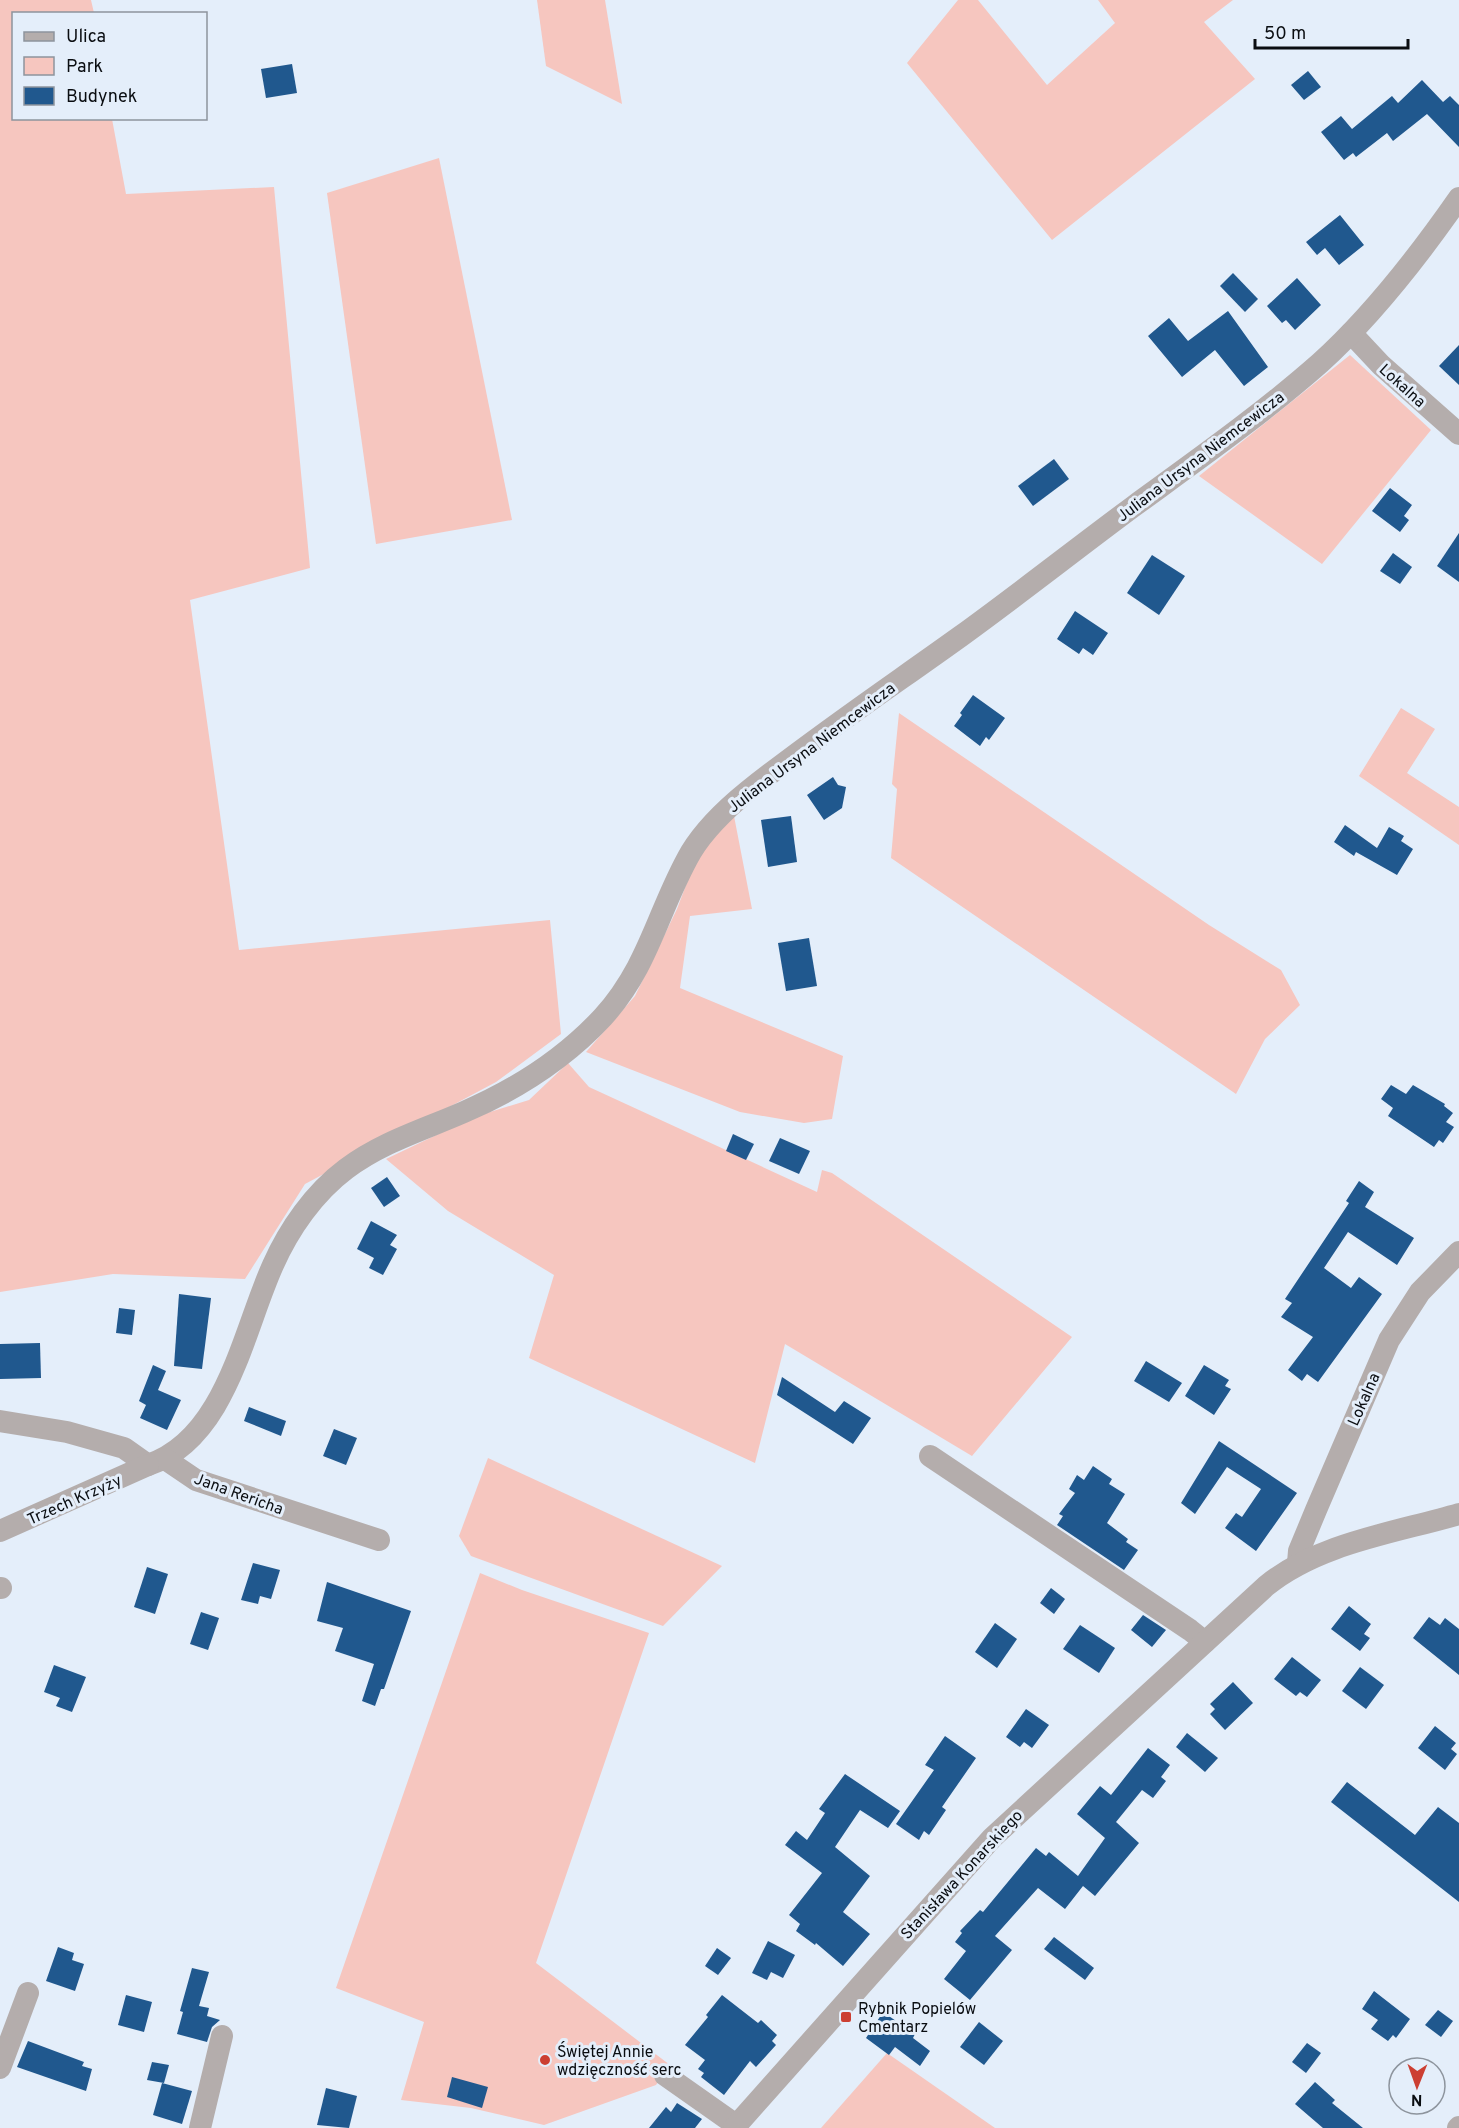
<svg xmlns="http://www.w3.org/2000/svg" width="1459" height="2128" viewBox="0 0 1459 2128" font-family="Overpass,sans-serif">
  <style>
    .green { fill: #f6c6bf }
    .building { fill: #20588e }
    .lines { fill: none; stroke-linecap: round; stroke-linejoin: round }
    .minor { stroke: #b4adac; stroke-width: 22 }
    .poi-dot { fill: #cc3f32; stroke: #e4eefa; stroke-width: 2 }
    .labels { text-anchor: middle; stroke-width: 6; stroke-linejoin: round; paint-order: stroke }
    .street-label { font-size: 16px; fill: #0a0d11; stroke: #e4eefa }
    .poi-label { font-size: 16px; fill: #0a0d11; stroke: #e4eefa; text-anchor: start }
  </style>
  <rect width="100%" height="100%" fill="#e4eefa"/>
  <!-- green -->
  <g class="green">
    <polygon points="0,0 91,0 94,13 14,14 14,118 112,119 126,194 274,187 310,568 190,600 239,950 550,920 561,1034 496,1082 305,1184 245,1279 113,1274 0,1292"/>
    <polygon points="537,0 605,0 622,104 546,66"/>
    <polygon points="958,0 978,0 1047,85 1115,23 1098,0 1233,0 1204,22 1255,79 1052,240 907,63"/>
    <polygon points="439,158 512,520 376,544 327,193"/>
    <polygon points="1350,355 1431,430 1322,564 1199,476"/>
    <polygon points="1401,708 1435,729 1407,773 1459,807 1459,845 1359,776"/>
    <polygon points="899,713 1209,925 1281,970 1300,1005 1265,1039 1236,1094 891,858 897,789 892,784"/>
    <polygon points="734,816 752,909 690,916 680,988 843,1056 832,1119 804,1123 740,1112 586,1052 635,996 677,909 692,869 712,835"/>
    <polygon points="568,1063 589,1087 817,1192 822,1170 832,1173 1072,1337 972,1456 785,1344 755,1463 529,1358 554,1275 448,1211 386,1159 474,1117 529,1100"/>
    <polygon points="488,1458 722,1566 663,1626 471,1556 459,1536"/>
    <polygon points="480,1573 522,1590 649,1633 536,1963 670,2065 656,2085 544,2125 471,2108 401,2100 424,2022 336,1988"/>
    <polygon points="887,2053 995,2128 821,2128"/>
  </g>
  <!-- building -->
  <g class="building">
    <polygon points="292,64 297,93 266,98 261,69"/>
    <polygon points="1308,71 1321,87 1304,100 1291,85"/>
    <polygon points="1422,80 1443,102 1450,96 1459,105 1459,147 1427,114 1393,141 1387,133 1356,157 1353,153 1344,160 1321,132 1341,116 1352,129 1392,96 1398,103"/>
    <polygon points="1340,215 1364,245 1339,265 1325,248 1317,255 1306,242"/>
    <polygon points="1233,273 1258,299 1245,312 1220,286"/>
    <polygon points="1297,278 1321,305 1295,330 1286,320 1282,323 1267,306"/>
    <polygon points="1228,311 1268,367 1244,386 1215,350 1182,377 1148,336 1169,318 1188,341"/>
    <polygon points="1459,345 1459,385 1439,366"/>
    <polygon points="1054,459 1069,479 1033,506 1018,486"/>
    <polygon points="1390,488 1412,505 1404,516 1409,520 1400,532 1372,511"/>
    <polygon points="1459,533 1459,582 1437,566"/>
    <polygon points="1393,553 1412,567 1400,584 1380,571"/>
    <polygon points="1152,555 1185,576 1159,615 1127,593"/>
    <polygon points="1075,611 1108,633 1093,655 1083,648 1079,654 1057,639"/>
    <polygon points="973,695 1005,718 989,740 986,737 980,746 954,726 962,715 960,713"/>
    <polygon points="833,777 838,785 846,787 842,808 824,820 807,795"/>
    <polygon points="791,816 797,862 768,867 761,820"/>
    <polygon points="1345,825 1377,848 1389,827 1404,836 1401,841 1413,849 1397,875 1356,852 1354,856 1334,842"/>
    <polygon points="809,938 817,986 786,991 778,943"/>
    <polygon points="1391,1085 1406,1094 1413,1085 1445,1104 1444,1106 1453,1113 1446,1122 1454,1127 1443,1143 1439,1140 1434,1147 1388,1116 1393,1108 1381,1099"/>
    <polygon points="733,1134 754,1144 746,1160 726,1151"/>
    <polygon points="780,1138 810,1151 799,1174 769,1161"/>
    <polygon points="387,1177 400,1196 384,1207 371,1188"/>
    <polygon points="1359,1181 1374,1192 1365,1207 1414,1238 1397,1265 1348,1232 1324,1268 1351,1288 1359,1277 1382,1294 1318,1382 1307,1374 1302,1381 1288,1370 1313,1337 1281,1317 1292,1303 1285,1299 1349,1203 1346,1201"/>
    <polygon points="371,1221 397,1235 390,1245 397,1249 383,1275 369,1268 374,1258 357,1249"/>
    <polygon points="179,1294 211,1298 202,1369 174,1366"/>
    <polygon points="119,1308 135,1310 132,1335 116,1333"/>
    <polygon points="40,1343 41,1378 0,1379 0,1344"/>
    <polygon points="1146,1361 1182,1383 1169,1402 1134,1381"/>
    <polygon points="153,1365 166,1371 158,1390 181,1400 167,1430 140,1418 146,1405 139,1401"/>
    <polygon points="1204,1365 1229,1380 1225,1386 1231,1389 1214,1415 1185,1396"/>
    <polygon points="782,1377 835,1412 844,1401 871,1418 853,1444 777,1395"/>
    <polygon points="249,1407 286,1421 281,1436 244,1421"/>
    <polygon points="334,1429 357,1438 346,1465 323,1456"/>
    <polygon points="1219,1441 1297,1493 1256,1551 1225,1528 1236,1513 1242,1517 1261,1489 1227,1467 1195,1514 1181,1503"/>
    <polygon points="1093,1466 1112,1479 1109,1484 1125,1494 1107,1523 1128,1539 1126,1542 1138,1550 1124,1570 1057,1525 1063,1516 1059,1514 1075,1493 1069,1489 1077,1475 1084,1480"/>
    <polygon points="253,1563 280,1570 271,1599 260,1596 258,1604 241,1600"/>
    <polygon points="147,1567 168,1574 155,1614 134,1607"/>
    <polygon points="327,1582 411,1611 384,1689 381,1689 375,1706 362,1701 374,1664 335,1651 343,1628 317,1621"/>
    <polygon points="1051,1588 1065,1599 1054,1614 1040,1603"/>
    <polygon points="1349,1606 1371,1624 1364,1634 1370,1638 1360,1651 1331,1629"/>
    <polygon points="201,1612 219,1618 208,1650 190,1644"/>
    <polygon points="1143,1615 1166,1630 1152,1647 1131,1630"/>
    <polygon points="1429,1617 1440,1625 1445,1618 1459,1629 1459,1675 1413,1638"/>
    <polygon points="995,1623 1017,1639 997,1668 975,1652"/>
    <polygon points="1080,1625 1115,1648 1099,1673 1063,1649"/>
    <polygon points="1292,1657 1321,1680 1307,1697 1300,1692 1296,1696 1274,1679"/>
    <polygon points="54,1665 86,1677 72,1712 56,1706 60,1698 44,1692"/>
    <polygon points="1360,1667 1384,1685 1366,1709 1342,1691"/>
    <polygon points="1233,1682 1253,1703 1225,1730 1210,1714 1215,1709 1210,1704"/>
    <polygon points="1026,1709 1049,1725 1032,1748 1024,1742 1020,1747 1006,1737"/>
    <polygon points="1435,1726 1456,1743 1451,1749 1457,1754 1445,1770 1418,1748"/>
    <polygon points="1187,1733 1218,1758 1205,1772 1176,1747"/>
    <polygon points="945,1736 976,1758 942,1807 946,1810 929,1835 924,1831 919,1840 896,1824 934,1770 925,1765"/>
    <polygon points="1148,1748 1170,1765 1161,1777 1166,1781 1153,1798 1142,1790 1116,1822 1139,1843 1095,1896 1083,1886 1065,1909 1038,1888 995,1936 1012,1950 970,2000 944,1979 966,1951 955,1942 962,1933 960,1931 980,1910 983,1912 1036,1848 1046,1856 1049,1852 1078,1876 1105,1838 1077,1814 1100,1786 1111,1795"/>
    <polygon points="845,1774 900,1811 888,1828 860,1810 835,1847 870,1876 843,1912 870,1934 843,1966 816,1943 815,1945 796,1931 800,1924 789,1915 822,1873 785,1845 796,1831 807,1840 825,1813 819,1809"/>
    <polygon points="1347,1782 1415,1835 1438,1807 1459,1823 1459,1902 1331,1802"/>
    <polygon points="1054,1937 1094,1968 1085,1980 1044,1949"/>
    <polygon points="768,1941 795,1955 783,1978 771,1972 767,1980 752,1973"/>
    <polygon points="58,1947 74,1953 72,1960 84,1964 75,1991 46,1981"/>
    <polygon points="717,1948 731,1958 718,1975 705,1966"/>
    <polygon points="192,1968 209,1972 199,2006 209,2008 207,2016 220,2020 212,2027 207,2042 177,2034 183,2012 180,2011"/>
    <polygon points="1374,1991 1410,2019 1396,2038 1393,2035 1388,2041 1371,2029 1378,2020 1362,2009"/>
    <polygon points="126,1995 152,2002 144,2032 118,2025"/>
    <polygon points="722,1995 758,2023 761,2020 777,2035 772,2041 776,2045 756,2067 750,2061 724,2095 701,2077 704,2073 698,2069 705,2060 685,2045 708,2017 706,2015"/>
    <polygon points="1438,2010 1453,2021 1441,2037 1425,2025"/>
    <polygon points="883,2012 915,2034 913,2038 930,2051 920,2066 895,2047 889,2055 866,2038"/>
    <polygon points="979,2022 1003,2041 984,2065 960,2047"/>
    <polygon points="28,2041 84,2062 82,2066 92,2069 86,2091 17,2067"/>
    <polygon points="1307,2043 1321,2053 1306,2073 1292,2062"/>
    <polygon points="152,2062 169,2065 164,2083 147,2080"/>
    <polygon points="452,2077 488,2087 482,2108 447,2097"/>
    <polygon points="1315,2082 1335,2100 1332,2103 1363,2128 1323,2128 1295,2104"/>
    <polygon points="162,2083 192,2091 182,2124 153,2115"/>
    <polygon points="326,2088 357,2096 349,2128 317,2125"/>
    <polygon points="677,2103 702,2119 695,2128 649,2128 666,2107 671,2112"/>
  </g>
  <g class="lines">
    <!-- minor -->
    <g class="minor">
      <polyline points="1351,333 1381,365 1459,434"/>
      <path d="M0 1421 67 1432 124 1448 148 1465C226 1439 243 1331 273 1265 289 1229 314 1193 346 1169 382 1142 423 1130 464 1112 515 1090 565 1058 603 1017 650 965 658 909 691 852 705 829 727 808 748 791 817 736 890 687 961 636 1019 594 1076 549 1134 506 1197 460 1261 415 1320 363 1371 317 1420 254 1459 198"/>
      <polyline points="930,1456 1190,1630 1205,1642"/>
      <polyline points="165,1459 196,1480 379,1540"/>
      <polyline points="0,1531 148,1465"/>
      <polyline points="1298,1563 1299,1551 1316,1510 1389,1340 1420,1292 1459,1252"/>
      <polyline points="0,1588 1,1588"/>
      <polyline points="0,2068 28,1993"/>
      <polyline points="665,2075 736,2125"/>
      <polyline points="200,2128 222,2036"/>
      <path d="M734 2128 992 1838 1266 1586C1319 1543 1394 1533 1459 1514"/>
      <polyline points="1458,2128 1459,2127"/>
    </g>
  </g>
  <!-- markers -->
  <g class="poi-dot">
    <rect x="840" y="2011" width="12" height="12" rx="3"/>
    <circle cx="545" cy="2060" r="6"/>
  </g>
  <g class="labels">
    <!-- street labels -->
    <g class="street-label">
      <text transform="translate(1403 385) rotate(42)" y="6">Lokalna</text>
      <text transform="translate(1200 456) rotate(-37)" y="6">Juliana Ursyna Niemcewicza</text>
      <text transform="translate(811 747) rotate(-37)" y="6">Juliana Ursyna Niemcewicza</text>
      <text transform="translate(1363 1399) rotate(-66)" y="6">Lokalna</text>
      <text transform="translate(239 1493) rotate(20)" y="6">Jana Rericha</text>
      <text transform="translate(74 1499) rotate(-24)" y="6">Trzech Krzyży</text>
      <text transform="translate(961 1874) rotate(-47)" y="6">Stanisława Konarskiego</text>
    </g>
    <!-- poi labels -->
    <g class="poi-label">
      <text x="858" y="2014">Rybnik Popielów<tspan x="858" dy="18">Cmentarz</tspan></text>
      <text x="557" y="2057">Świętej Annie<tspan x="557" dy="18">wdzięczność serc</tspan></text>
    </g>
  </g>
  <!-- legend -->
  <rect x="12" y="12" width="195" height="108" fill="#e4eefa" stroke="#8d949d" stroke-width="1.5"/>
  <rect x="24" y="32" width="30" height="9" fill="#b4adac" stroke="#8d949d" stroke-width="1.5"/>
  <text x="66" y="42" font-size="18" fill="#0a0d11">Ulica</text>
  <rect x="24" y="57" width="30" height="18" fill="#f6c6bf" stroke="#8d949d" stroke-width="1.5"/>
  <text x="66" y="72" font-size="18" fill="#0a0d11">Park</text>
  <rect x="24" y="87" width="30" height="18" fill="#20588e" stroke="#8d949d" stroke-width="1.5"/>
  <text x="66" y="102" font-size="18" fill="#0a0d11">Budynek</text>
  <!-- north arrow -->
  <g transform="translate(1417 2086) rotate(181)"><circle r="28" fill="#e4eefa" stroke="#8d949d" stroke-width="1.5"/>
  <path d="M0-4.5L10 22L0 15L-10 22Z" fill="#cc3f32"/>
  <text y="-9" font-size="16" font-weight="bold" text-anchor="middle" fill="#0a0d11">N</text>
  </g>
  <!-- scale -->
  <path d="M1255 39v9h153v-9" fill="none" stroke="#0a0d11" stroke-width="3"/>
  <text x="1264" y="39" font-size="18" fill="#0a0d11" stroke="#e4eefa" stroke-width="4.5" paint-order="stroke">50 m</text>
</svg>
